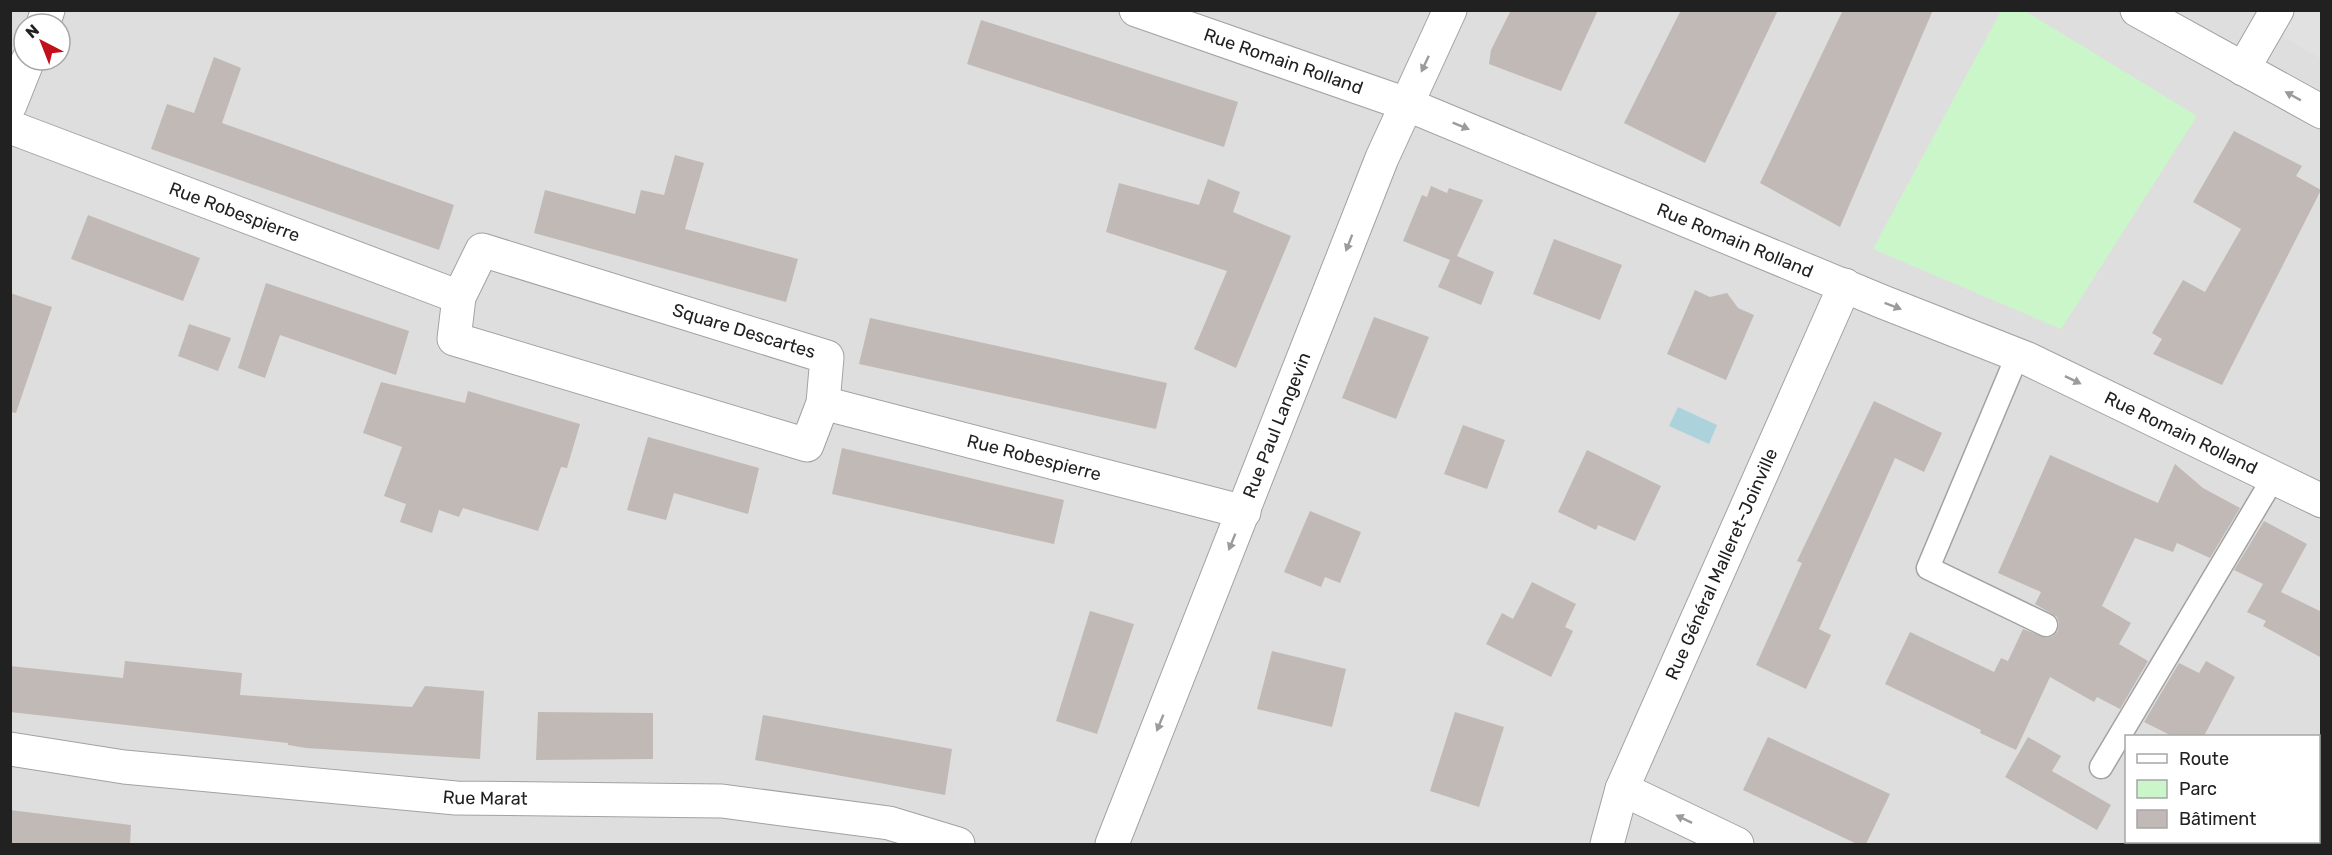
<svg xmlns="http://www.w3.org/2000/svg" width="2332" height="855" viewBox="0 0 2332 855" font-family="Rubik,sans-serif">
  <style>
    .residential { fill: #dfdede; fill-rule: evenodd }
    .park { fill: #caf6ca }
    .parking { fill: #e1e1e1 }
    .water { fill: #acd3db }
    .building { fill: #c1b9b5 }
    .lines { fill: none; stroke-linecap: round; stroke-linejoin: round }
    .service-casing { stroke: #a2a2a2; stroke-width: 25 }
    .minor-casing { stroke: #a2a2a2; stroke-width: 35 }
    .service { stroke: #fff; stroke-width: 22 }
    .minor { stroke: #fff; stroke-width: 33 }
    .oneway { fill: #9b9b9b }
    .labels { text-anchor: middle; stroke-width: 5; stroke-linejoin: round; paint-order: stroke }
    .street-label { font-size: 18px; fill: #212121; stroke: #fff }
  </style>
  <rect width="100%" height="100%" fill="#f1ede8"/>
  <!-- residential -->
  <path class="residential" d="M10 11H2321V844H11ZM24 24H60V60H24ZM2126 736H2318V842H2126Z"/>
  <!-- park -->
  <polygon class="park" points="2001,11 2025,11 2197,116 2061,329 1873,249"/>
  <!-- parking -->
  <polygon class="parking" points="2296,11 2321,11 2321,59 2281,35"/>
  <!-- water -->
  <polygon class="water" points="1678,407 1717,425 1709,444 1669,426"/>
  <!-- building -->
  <g class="building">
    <polygon points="1511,10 1598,10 1561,91 1489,64 1491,50"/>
    <polygon points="1681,10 1778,10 1705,163 1624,123"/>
    <polygon points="1843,10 1933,10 1840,227 1760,183"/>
    <polygon points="981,20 1238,102 1224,147 967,64"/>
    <polygon points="214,57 241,68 222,123 454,205 439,250 151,149 167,104 194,113"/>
    <polygon points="2234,131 2302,166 2296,176 2321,190 2222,385 2153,354 2162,339 2152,333 2183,280 2205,292 2241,229 2193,202"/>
    <polygon points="675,155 704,163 685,229 798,259 786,302 534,233 545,190 635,214 641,190 664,195"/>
    <polygon points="1208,179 1240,192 1233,212 1291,236 1236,368 1194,349 1227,271 1106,232 1119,183 1199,205"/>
    <polygon points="1431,186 1447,193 1449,188 1483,200 1457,256 1494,272 1481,305 1438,287 1450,260 1403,241 1422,195 1427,197"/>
    <polygon points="88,215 200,258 183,301 71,259"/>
    <polygon points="1554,239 1622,265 1600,320 1533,294"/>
    <polygon points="266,283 409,331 396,375 280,335 265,378 238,368"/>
    <polygon points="1695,290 1710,297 1727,293 1738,308 1754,315 1726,380 1667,354"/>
    <polygon points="10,293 52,307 16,413 10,412"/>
    <polygon points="1374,317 1429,337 1396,419 1342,398"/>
    <polygon points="870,318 1167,383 1156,429 859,364"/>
    <polygon points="189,324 231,338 218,371 178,356"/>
    <polygon points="381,382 465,403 468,391 580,424 567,468 561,467 538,531 463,508 459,517 439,510 432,533 400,522 406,504 384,496 402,447 363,433"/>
    <polygon points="1874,401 1942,433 1924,472 1895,458 1819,629 1831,635 1806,689 1756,665 1802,563 1797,561"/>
    <polygon points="1463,425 1505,440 1487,489 1444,474"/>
    <polygon points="648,437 759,468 748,514 674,493 666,520 627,510"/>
    <polygon points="842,448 1064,500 1054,544 832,494"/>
    <polygon points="1587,450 1661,486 1635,541 1598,525 1596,530 1558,512"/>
    <polygon points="2050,455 2158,503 2175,464 2203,488 2240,508 2210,558 2177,543 2173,552 2135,538 2102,606 2131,623 2119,644 2148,661 2120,709 2097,697 2094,702 2050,677 2016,750 1980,733 1981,730 1885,684 1910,632 1994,672 2001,658 2008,661 2023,629 2046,638 2053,636 2058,631 2059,623 2057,617 2035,604 2041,592 1998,573"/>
    <polygon points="1310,511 1361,532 1340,583 1325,577 1321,587 1284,572"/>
    <polygon points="2264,521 2307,544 2281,592 2322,612 2322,658 2263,626 2266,621 2247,612 2263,584 2234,570"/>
    <polygon points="1532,582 1576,604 1565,627 1573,631 1551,677 1486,644 1502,613 1513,619"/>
    <polygon points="1090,611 1134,624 1097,734 1056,721"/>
    <polygon points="1272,651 1346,669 1332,727 1257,709"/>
    <polygon points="125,661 242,673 240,695 412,707 425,686 484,691 480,759 306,748 288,745 288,743 10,712 10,666 123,678"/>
    <polygon points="2206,661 2235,677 2204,736 2172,736 2144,722 2179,663 2199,673"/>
    <polygon points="538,712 653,713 653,759 536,760"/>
    <polygon points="1455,712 1504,727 1479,807 1430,791"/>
    <polygon points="763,715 952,749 945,795 755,760"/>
    <polygon points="1768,737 1890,794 1866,844 1857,844 1743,790"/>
    <polygon points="2028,737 2061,756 2052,771 2111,805 2097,830 2005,777"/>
    <polygon points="10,810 131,825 130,844 10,844"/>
  </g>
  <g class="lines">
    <!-- service casing -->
    <g class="service-casing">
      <g id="service">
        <polyline points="2018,354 1928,568 2046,625"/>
        <polyline points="2101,767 2274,477"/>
      </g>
    </g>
    <!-- minor casing -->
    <g class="minor-casing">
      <g id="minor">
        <path id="s1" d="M1136 10 1406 104 1883 302 2028 359 2322 501"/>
        <polyline points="2137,10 2322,112"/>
        <polyline points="43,24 48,10"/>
        <polyline points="2243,69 2277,10"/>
        <polyline points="10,105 28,60"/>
        <path id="s2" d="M10 127 459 297"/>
        <polygon points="482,250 827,357 823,403 807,445 454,339 459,297"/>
        <path id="s3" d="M823 403 1244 512"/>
        <path id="s4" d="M10 749 124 767 456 798 722 801 889 823 958 844"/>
        <polyline points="1622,789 1737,844"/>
        <path id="s5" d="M1112 844 1382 158 1450 10"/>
        <path id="s6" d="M1607 844 1622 789 1845 285"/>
      </g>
    </g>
    <!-- service -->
    <use href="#service" class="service"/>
    <!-- minor -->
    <use href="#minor" class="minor"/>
  </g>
  <!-- one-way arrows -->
  <defs><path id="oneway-solid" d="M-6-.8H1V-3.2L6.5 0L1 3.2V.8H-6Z" transform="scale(1.5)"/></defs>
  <g class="oneway">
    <use href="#oneway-solid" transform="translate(1425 64) rotate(115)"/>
    <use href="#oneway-solid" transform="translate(2293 96) rotate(-151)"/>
    <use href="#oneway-solid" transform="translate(1461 126) rotate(22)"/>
    <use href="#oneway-solid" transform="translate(1349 243) rotate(111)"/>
    <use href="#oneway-solid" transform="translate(1893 306) rotate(21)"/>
    <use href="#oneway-solid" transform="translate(2073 380) rotate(26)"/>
    <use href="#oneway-solid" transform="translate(1232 542) rotate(112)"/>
    <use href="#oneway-solid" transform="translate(1160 723) rotate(112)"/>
    <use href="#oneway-solid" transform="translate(1684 819) rotate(-154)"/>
  </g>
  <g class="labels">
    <!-- street labels -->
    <g class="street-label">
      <text dy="6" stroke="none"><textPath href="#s1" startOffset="156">Rue Romain Rolland</textPath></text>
      <text dy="6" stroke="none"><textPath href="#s2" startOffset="240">Rue Robespierre</textPath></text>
      <text dy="6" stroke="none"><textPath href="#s1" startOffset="642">Rue Romain Rolland</textPath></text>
      <text transform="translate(744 331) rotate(17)" y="6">Square Descartes</text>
      <text dy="6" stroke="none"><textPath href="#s5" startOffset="450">Rue Paul Langevin</textPath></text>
      <text dy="6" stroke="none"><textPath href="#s1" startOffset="1128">Rue Romain Rolland</textPath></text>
      <text dy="6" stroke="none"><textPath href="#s3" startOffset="218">Rue Robespierre</textPath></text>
      <text dy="6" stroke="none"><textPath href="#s6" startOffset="303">Rue Général Malleret-Joinville</textPath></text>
      <text dy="6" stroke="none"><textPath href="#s4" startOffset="478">Rue Marat</textPath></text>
    </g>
  </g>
  <!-- border -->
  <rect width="2332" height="855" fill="none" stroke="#212121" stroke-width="24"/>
  <!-- legend -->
  <rect x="2125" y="735" width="195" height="108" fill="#ffffff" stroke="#a6a6a6" stroke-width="1.5"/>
  <rect x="2137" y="754" width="30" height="9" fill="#ffffff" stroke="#a6a6a6" stroke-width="1.5"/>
  <text x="2179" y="765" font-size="18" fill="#212121">Route</text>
  <rect x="2137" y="780" width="30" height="18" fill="#caf6ca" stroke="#a6a6a6" stroke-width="1.5"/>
  <text x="2179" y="795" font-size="18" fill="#212121">Parc</text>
  <rect x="2137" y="810" width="30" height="18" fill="#c1b9b5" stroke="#a6a6a6" stroke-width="1.5"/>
  <text x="2179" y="825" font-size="18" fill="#212121">Bâtiment</text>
  <!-- north arrow -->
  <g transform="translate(42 42) rotate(318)"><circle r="28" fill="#ffffff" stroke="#a6a6a6" stroke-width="1.5"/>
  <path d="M0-4.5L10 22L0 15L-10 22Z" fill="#c30f1c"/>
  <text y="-9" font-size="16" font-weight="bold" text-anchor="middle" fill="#212121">N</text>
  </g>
</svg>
